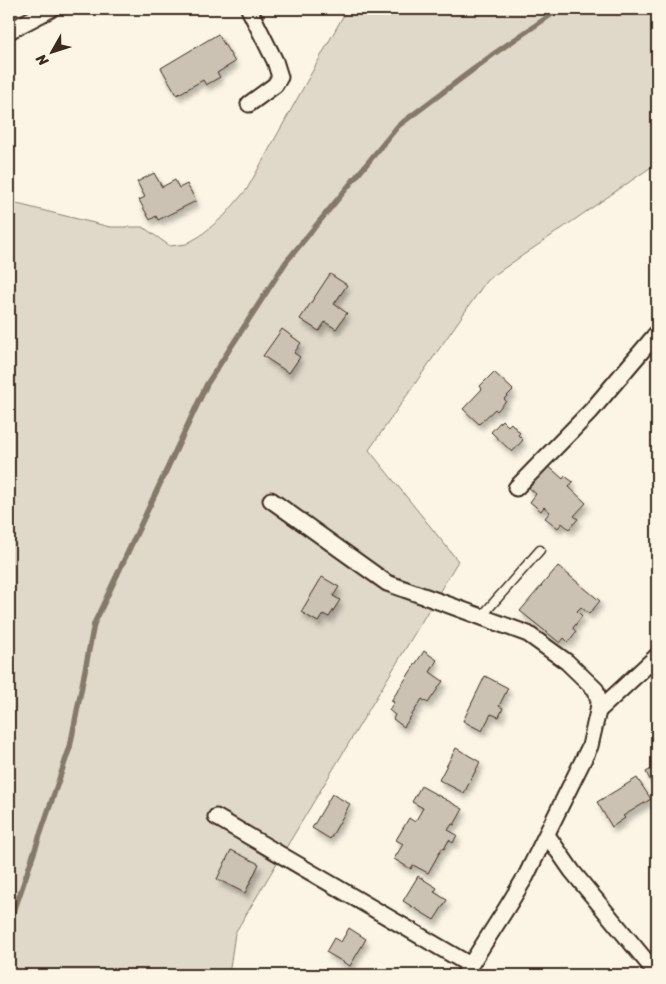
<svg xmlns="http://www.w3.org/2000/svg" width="666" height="984" viewBox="0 0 666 984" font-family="Sriracha,sans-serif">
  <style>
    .green { fill: #e0d8c8; stroke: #8e8173 }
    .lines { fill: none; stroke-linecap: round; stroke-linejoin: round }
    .stream { stroke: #85796b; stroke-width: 5.5 }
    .building { fill: #ccc2b3; stroke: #3b2a1e; filter: url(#shadow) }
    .service-casing { stroke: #3b2a1e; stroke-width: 11 }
    .minor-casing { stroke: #3b2a1e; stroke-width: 19 }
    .service { stroke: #fcf5e5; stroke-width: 8 }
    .minor { stroke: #fcf5e5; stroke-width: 15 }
  </style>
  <defs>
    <filter id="shadow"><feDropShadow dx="3" dy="5.5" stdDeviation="2.5" flood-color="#0004"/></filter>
  </defs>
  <rect width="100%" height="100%" fill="#fcf5e5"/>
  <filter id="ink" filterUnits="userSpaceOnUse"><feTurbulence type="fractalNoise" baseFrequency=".02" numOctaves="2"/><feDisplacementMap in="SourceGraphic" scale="10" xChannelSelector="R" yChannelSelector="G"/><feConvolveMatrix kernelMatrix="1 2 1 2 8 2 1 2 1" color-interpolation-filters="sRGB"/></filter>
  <g filter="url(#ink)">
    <!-- green -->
    <polygon class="green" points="347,9 657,9 657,163 487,280 369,450 458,561 235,933 229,975 9,975 9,202 110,227 143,227 170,246 186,244 200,236 225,215 247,189"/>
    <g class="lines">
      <!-- stream -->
      <polyline class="stream" points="9,926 70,747 94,624 207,384 286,262 398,126 495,53 555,12 561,9"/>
    </g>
    <!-- building -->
    <g class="building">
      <polygon points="218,34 235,62 217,73 220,77 206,85 203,80 177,95 161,68"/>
      <polygon points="154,173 162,187 175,180 179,188 187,184 196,201 158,220 156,216 150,220 139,200 145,197 137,182"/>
      <polygon points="330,274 347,285 334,304 347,313 336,329 325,322 319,331 300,319"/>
      <polygon points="282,329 301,343 294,353 300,357 289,373 263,356"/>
      <polygon points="494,372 513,390 504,399 506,401 497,411 495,409 479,424 463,409 482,389 480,386"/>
      <polygon points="502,420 508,426 511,423 520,433 518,435 523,440 512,452 491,432"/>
      <polygon points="546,464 563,479 565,476 573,482 569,487 586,503 574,516 578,519 569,529 562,523 558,528 545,518 550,512 544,507 541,511 530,502 536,494 527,486"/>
      <polygon points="558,566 600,601 589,614 581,607 577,611 582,616 573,628 576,632 568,642 564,638 560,643 520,611"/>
      <polygon points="322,577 339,587 333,596 340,600 329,617 323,614 318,622 301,612"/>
      <polygon points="424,651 437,660 430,672 443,681 428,703 422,699 404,727 393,719 395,715 389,710 394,702 391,701"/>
      <polygon points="485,676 508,688 499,706 503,708 499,717 491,714 482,731 463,721"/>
      <polygon points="456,748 480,762 464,793 439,780"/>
      <polygon points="657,766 657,794 646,772"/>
      <polygon points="637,778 651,799 623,816 625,818 612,827 597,802"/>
      <polygon points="421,786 463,809 454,825 452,824 448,830 457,835 453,843 449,840 444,849 442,848 428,873 413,865 411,869 394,859 403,844 396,840 409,818 415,822 423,808 412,802"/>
      <polygon points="332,794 350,804 330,839 312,828"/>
      <polygon points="231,850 259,864 245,893 217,879"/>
      <polygon points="418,876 437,888 434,892 447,900 434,920 403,901"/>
      <polygon points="349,928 366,939 350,966 326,952 334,938 341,942"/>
    </g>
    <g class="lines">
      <!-- service casing -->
      <g class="service-casing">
        <polyline id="service" points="481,617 540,550"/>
      </g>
      <!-- minor casing -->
      <g class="minor-casing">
        <g id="minor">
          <polyline points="249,9 275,61 280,77 275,85 249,104"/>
          <polyline points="9,31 51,9"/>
          <polyline points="516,488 591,411 657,333"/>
          <polyline points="271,500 387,583 449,605 528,634 567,662 596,690 599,702 598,711 590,746 526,876 506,909 464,975"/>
          <polyline points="598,711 657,656"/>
          <polyline points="216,817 470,965"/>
          <polyline points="547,835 572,871 657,974"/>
        </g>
      </g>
      <!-- service -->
      <use href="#service" class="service"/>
      <!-- minor -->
      <use href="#minor" class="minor"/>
    </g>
  </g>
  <!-- margin -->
  <rect width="666" height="984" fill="none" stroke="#fcf5e5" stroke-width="30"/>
  <rect x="15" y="15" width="636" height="954" fill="none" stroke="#3b2a1e" stroke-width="2" filter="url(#ink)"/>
  <!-- north arrow -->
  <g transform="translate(52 52) rotate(231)" stroke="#fcf5e5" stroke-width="4" paint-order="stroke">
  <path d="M0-4L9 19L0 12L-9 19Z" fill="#3b2a1e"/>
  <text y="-8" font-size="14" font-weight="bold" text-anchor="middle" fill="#3b2a1e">N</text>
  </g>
</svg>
